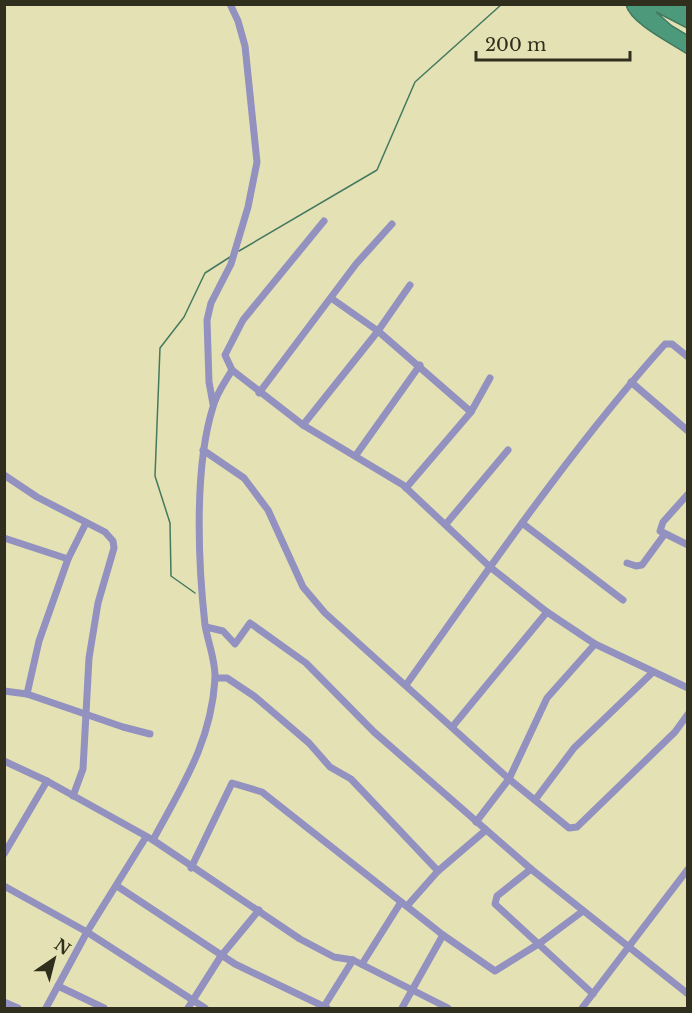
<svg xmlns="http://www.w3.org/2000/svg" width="692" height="1013" viewBox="0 0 692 1013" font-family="'Libre Baskerville',serif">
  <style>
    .water { fill: #4d997b; stroke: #44795f; stroke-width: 1.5 }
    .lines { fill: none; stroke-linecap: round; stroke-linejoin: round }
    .stream { stroke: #44795f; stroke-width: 1.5 }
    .minor { stroke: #9291bf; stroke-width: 7 }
  </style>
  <rect width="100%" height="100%" fill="#e4e2b5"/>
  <!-- water -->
  <path class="water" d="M626 5H687V28L656 12 672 26 687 35V54C671 43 631 24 626 5Z"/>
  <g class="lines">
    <!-- stream -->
    <g class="stream">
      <polyline points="239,251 377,170 415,82 502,4"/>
      <polyline points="195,593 171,576 170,523 155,476 160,348 184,317 205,273 230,257"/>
    </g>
    <!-- minor -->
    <g class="minor">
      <polyline points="331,298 378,331 471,412"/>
      <polyline points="232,370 303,425 403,485 490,567 547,612 595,644 688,688"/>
      <polyline points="631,382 688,431"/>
      <polyline points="259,393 356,264 392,224"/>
      <polyline points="213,404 209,382 207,320 211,303 231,264 248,207 257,162 245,46 238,21 230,4"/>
      <polyline points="303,425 378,331 410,285"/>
      <polyline points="203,450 244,478 268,510 303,587 325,613 509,779 569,828 577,827 675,732 688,714"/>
      <polyline points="356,455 420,365"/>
      <polyline points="4,475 37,497 105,532 113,541 114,548 98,603 89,658 83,769 73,796"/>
      <polyline points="406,488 471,412 490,378"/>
      <polyline points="688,494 663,522 660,531 688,545"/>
      <polyline points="522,523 623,600"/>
      <polyline points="446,524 508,450"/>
      <polyline points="4,538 68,559"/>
      <polyline points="627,563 636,566 642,565 664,535"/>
      <polyline points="206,627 223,631 235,644 250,623 306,663 374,732 531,869 688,994"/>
      <polyline points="215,678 227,678 254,696 309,743 330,767 351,779 438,871"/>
      <path d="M406 685C489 569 570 450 665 344H672L688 357"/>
      <polyline points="4,691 27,694 123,727 150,734"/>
      <polyline points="27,694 39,641 68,559 86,523"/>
      <polyline points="453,726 547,612"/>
      <polyline points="4,761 47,781 153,840 300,939 334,957 353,960 448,1008"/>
      <polyline points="535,800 574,748 653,672"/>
      <polyline points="476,822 509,779 547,698 595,644"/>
      <path d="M153 840C182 786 211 743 215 679 216 661 208 643 205 625 198 562 194 467 213 407 216 394 225 382 232 370L225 355 243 320 324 221"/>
      <polyline points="4,854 47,781"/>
      <polyline points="191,868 232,783 262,792 443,935 495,971 540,943 583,911"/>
      <polyline points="531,869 497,896 495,904 593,994"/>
      <polyline points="4,886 87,932 205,1008"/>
      <polyline points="117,886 235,964 327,1008"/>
      <polyline points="407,906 438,871 486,830"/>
      <polyline points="362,964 401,902"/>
      <polyline points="58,986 104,1008"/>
      <polyline points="4,1002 18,1008"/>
      <polyline points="46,1008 87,932 146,837"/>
      <polyline points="188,1008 221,956 259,910"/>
      <polyline points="323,1008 353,960"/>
      <polyline points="402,1008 443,935"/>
      <polyline points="582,1008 688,869"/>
    </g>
  </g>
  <!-- border -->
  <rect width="692" height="1013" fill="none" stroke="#302f1d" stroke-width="12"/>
  <!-- north arrow -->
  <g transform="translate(54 959) rotate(35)" stroke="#e4e2b5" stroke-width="4.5" paint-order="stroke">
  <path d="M0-4.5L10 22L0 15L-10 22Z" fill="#302f1d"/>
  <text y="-9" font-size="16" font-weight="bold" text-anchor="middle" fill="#302f1d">N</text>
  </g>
  <!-- scale -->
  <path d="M476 51v9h154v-9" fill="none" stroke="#302f1d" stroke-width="3"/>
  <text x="485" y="51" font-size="18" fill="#302f1d" stroke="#e4e2b5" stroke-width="4.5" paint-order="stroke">200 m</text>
</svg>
